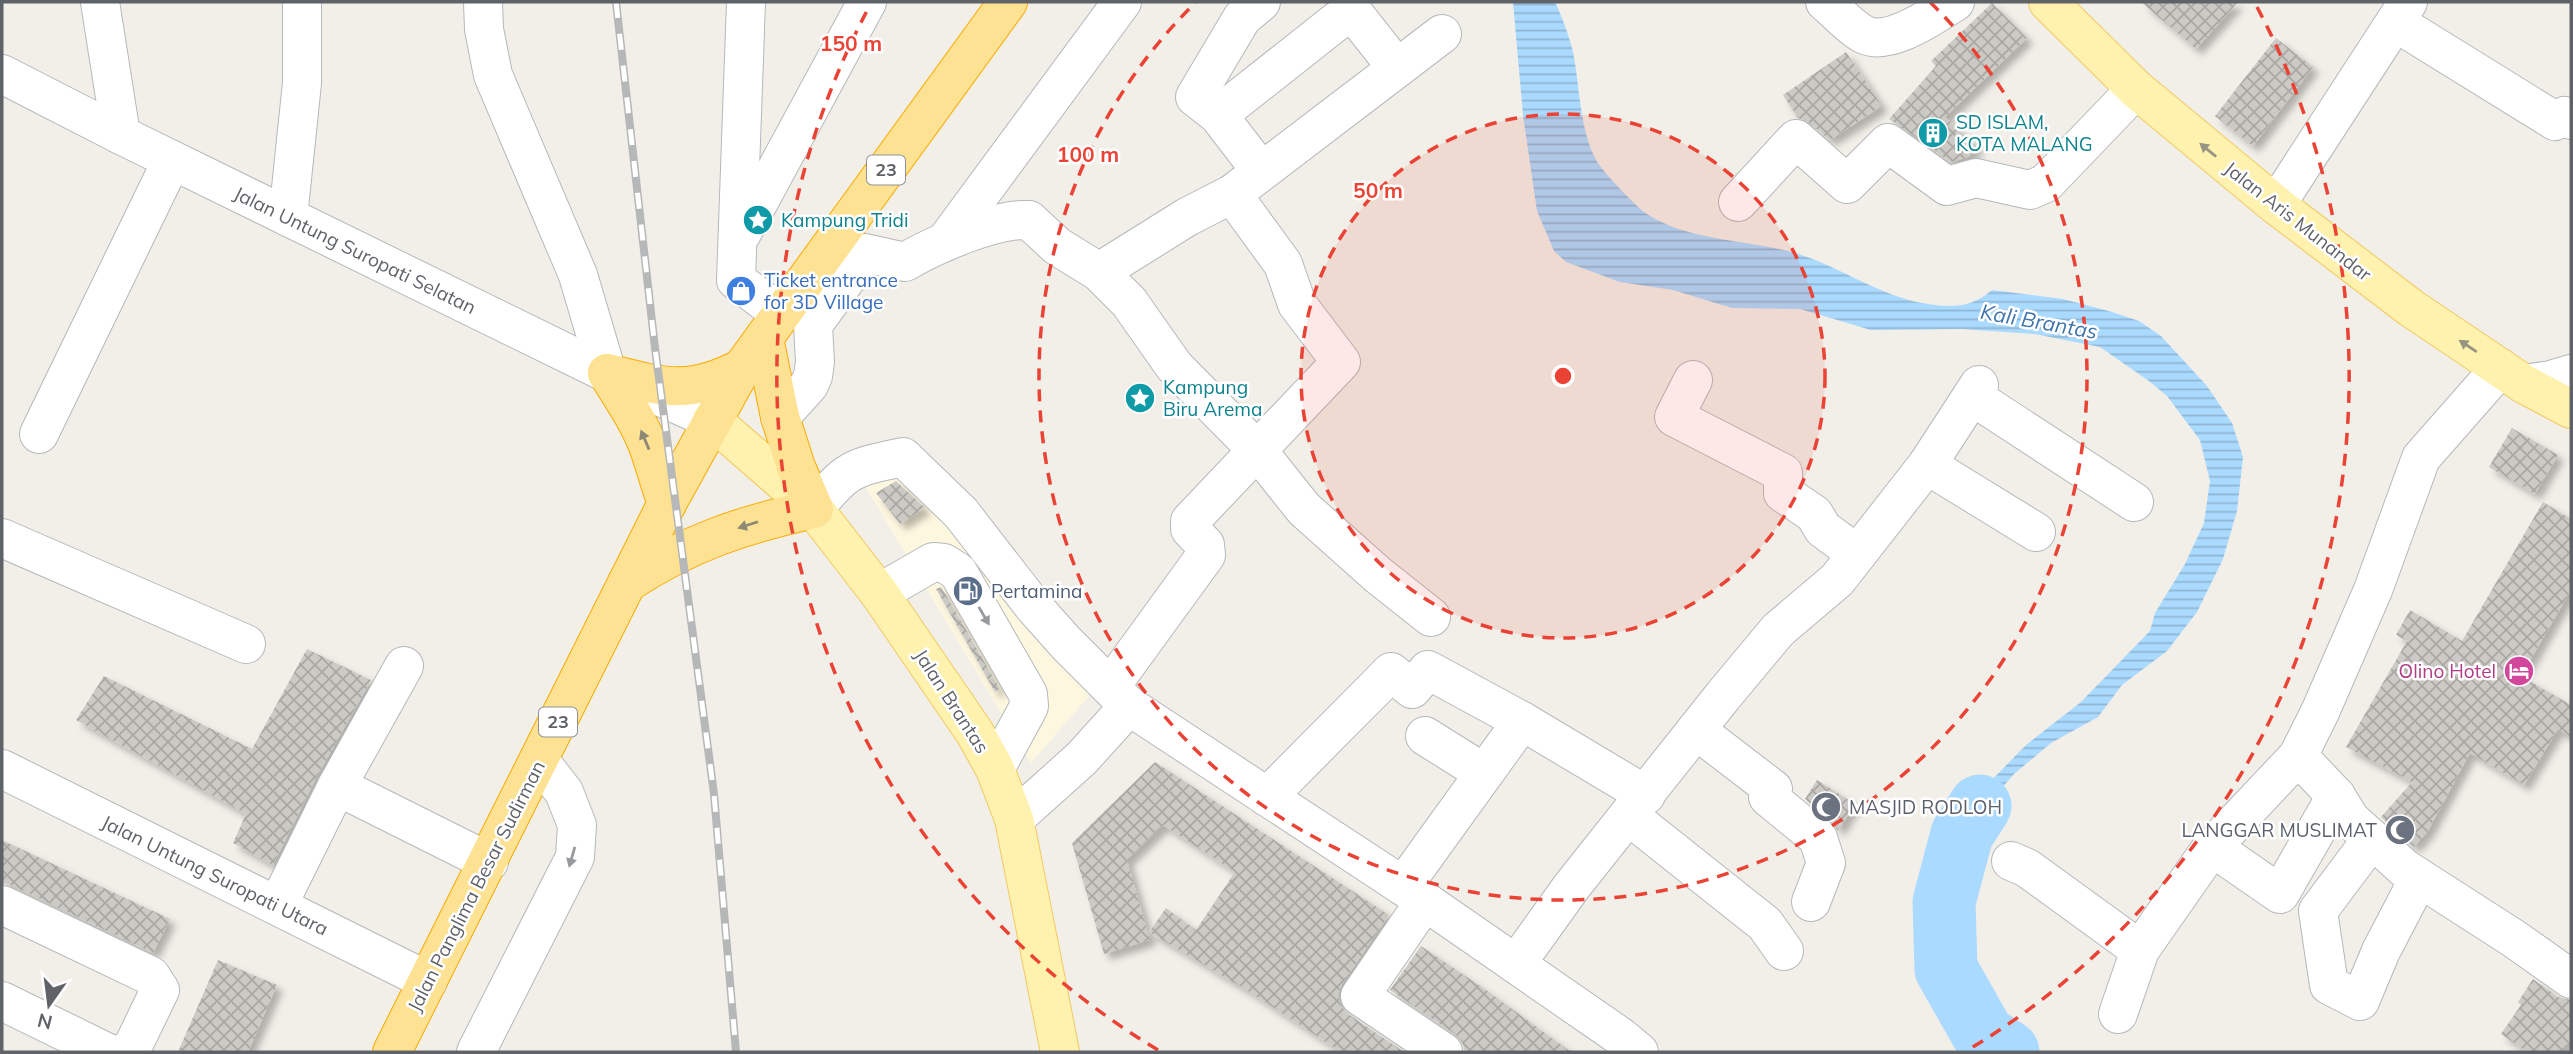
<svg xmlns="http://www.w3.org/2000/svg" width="2573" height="1054" viewBox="0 0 2573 1054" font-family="Mulish,sans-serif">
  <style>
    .commercial { fill: #fef7e0 }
    .water { fill: url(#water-rules) }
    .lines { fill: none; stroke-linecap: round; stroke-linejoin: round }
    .river { stroke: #aadaff; stroke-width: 63 }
    .building { fill: url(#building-cross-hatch); filter: url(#shadow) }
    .minor-casing { stroke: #b5b8bc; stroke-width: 40 }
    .major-casing { stroke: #f2c960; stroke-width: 40 }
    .highway-casing { stroke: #f9ab00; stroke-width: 40 }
    .minor { stroke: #fff; stroke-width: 38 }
    .major { stroke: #fff2af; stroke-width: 38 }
    .highway { stroke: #fde293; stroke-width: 38 }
    .rail-casing { stroke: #b6b7b8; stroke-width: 8 }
    .rail { stroke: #fff; stroke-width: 5; stroke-dasharray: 16; stroke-linecap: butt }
    .oneway { fill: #979581 }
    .oneway2 { fill: #8e8975 }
    .oneway3 { fill: #979a9d }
    .ring { fill: none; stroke: #ea4335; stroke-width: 3.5; stroke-dasharray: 12 9 }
    .labels { text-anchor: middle; stroke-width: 5; stroke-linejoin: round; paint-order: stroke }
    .shield { fill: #fff; stroke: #8f9295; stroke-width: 2 }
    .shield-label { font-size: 18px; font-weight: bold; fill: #5f6368 }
    .culture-label { font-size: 19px; fill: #0d838f; stroke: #fff; text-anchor: start }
    .street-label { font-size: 19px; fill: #5f6368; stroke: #fff }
    .shop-label { font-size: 19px; fill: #366cbe; stroke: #fff; text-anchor: start }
    .service-label { font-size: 19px; fill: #4e5e75; stroke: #fff; text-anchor: start }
    .hotel-label { font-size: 19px; fill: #b23c85; stroke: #fff; text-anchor: end }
    .worship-label { font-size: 19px; fill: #5b616d; stroke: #fff; text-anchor: start }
    .water-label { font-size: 21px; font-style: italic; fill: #4174aa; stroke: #fff }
    .centre { fill: #ea4335; stroke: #fff; stroke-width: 3.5 }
    .ring-label { font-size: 21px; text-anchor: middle; font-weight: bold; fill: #ea4335; stroke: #fff; stroke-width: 5; stroke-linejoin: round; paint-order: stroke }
  </style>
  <defs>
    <pattern id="water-rules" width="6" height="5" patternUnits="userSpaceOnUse" patternTransform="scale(1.75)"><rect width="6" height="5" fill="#aadaff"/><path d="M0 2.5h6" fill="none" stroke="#8eb4d2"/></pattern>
    <pattern id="building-cross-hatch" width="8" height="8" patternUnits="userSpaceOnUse" patternTransform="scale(1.75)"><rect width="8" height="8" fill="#cccac5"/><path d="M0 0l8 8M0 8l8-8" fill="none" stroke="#a9a8a4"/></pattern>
    <filter id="shadow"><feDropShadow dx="6" dy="6" stdDeviation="3.5" flood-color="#0004"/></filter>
  </defs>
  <rect width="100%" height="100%" fill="#f1efe8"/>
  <!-- commercial -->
  <polygon class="commercial" points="902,474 1091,686 1088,697 1031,763 862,481"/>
  <!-- water -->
  <path class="water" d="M1513 2H1555C1562 17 1569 35 1573 52 1580 86 1579 127 1596 160 1603 172 1635 206 1647 214 1695 245 1758 238 1810 258 1847 272 1889 299 1928 304 1953 308 1973 307 1992 290L2063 299 2112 312 2139 321 2161 336 2207 386 2232 423 2243 457 2237 511 2223 559 2197 612 2167 651 2122 685 2098 717 2051 743 2014 774 1987 805 1973 847 1965 888 1932 884 1945 829 1961 805 1988 784 2026 745 2081 702 2150 631 2155 613 2185 564 2204 523 2210 481 2200 440 2167 396 2149 381 2100 347 2035 334 1962 329 1871 330 1800 309 1732 308 1673 290 1620 282 1566 262 1554 251 1537 211 1523 115Z"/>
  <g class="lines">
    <!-- river -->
    <polyline class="river" points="1980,806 1962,834 1944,902 1946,969 1984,1036 2008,1052"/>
  </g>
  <!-- building -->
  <g class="building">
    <polygon points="2141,2 2238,2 2196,49"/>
    <polygon points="1992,3 2027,38 1945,117 1978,147 1968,157 1951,162 1889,119 1936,66 1931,61"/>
    <polygon points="2276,38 2313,67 2253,146 2215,116"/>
    <polygon points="1846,52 1882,106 1830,140 1810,123 1798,118 1783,95"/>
    <polygon points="2512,428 2558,455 2535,494 2489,467"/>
    <polygon points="896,481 925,508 900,524 876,493"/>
    <polygon points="2543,502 2571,519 2571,590 2521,676 2571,705 2571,737 2558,729 2524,785 2470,753 2428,831 2414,847 2381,817 2412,782 2346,747 2407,641 2396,635 2410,610 2462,641"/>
    <polygon points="941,587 942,588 1000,689 995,692 936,589"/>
    <polygon points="307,649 371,680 317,776 273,865 233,843 246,814 76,720 104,676 252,749"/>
    <polygon points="1155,762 1389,915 1342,984 1338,995 1341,1006 1348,1014 1404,1052 1341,1052 1248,991 1149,932 1166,908 1196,930 1235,872 1163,825 1127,860 1150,940 1104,954 1072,843"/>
    <polygon points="1817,780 1855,804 1838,831 1832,821 1805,799"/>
    <polygon points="2,840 170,919 153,953 11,885 2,883"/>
    <polygon points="1421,946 1486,990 1571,1052 1465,1052 1462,1042 1455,1034 1390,990"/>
    <polygon points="218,960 277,985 248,1052 178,1052"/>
    <polygon points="2533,979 2558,997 2571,1000 2571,1038 2561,1052 2527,1052 2501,1034 2521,1005 2518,1002"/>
  </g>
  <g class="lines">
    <!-- minor casing -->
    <g class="minor-casing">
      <g id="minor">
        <polyline points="100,2 121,135"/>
        <polyline points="483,2 484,29 493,75 578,275 607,373"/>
        <polyline points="746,2 736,280 781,314"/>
        <path d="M1825 2C1837 12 1850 27 1863 34 1888 48 1934 15 1955 2"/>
        <polyline points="2395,22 2555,121 2564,116 2571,120"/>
        <polyline points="2,74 121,135 607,373 712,420"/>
        <polyline points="1218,115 1195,97 1242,18 1261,2"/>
        <polyline points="1261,171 1218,115 1337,21 1352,11 1397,68"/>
        <polyline points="1738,202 1796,139 1847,184 1888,143 1947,186 1976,178 2030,190 2046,183 2136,89"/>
        <polyline points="2276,205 2408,2"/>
        <polyline points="288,217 302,83 302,2"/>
        <polyline points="742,233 867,2"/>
        <polyline points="945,242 1122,2"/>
        <polyline points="1099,272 1187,217 1232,194 1442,34"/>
        <polyline points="1693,380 1674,417 1783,473 1783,493 1814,514 1823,529 1857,554"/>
        <polyline points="2524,384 2551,380 2571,374"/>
        <polyline points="1972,396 2134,502"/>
        <path d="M780 417 809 385 813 376 815 362 813 325 865 253 905 262C934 245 995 218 1029 220L1057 246 1099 272 1129 302 1174 366 1257 450 1304 509 1378 575 1431 617"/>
        <polyline points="39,434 172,160"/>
        <polyline points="1927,465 2036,532"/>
        <path d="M814 509C848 468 851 468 903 457L961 513 1034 607 1066 643 1129 706 1403 886 1621 1037 1639 1052"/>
        <polyline points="2,538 246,644"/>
        <polyline points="879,593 933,562 944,563 958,572 1028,694 1029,706 1025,714 995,769"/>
        <polyline points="1110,687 1206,555 1205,545 1190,529 1190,521 1341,362 1297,304 1283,264 1232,194"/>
        <polyline points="1696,730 1773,789 1768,797 1818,838 1826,863 1811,902"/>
        <polyline points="1425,736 1484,773"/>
        <polyline points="2298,756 2336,796 2350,819 2404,868 2513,938 2571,979"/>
        <polyline points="2,769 428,981"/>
        <polyline points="337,786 489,862"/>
        <polyline points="1267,797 1391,672 1412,689 1428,670 1522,721 1646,795"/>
        <polyline points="1629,816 1765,924 1784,951"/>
        <polyline points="1014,819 1082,758 1129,706"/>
        <polyline points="2372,839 2318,911 2329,985 2360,1001 2381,951 2419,878"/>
        <polyline points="2212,847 2280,894 2336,796"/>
        <polyline points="2011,861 2027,868 2140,950"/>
        <polyline points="1403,886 1522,721"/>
        <polyline points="1425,901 1360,996 1443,1052"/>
        <polyline points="2,905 151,976 160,990 131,1050 125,1052"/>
        <polyline points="278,905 337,786 404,666"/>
        <polyline points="1516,964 1572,886 1723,696 1778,630 1837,580 1927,465 1979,385"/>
        <polyline points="2,1001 106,1052"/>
        <polyline points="2118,1014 2140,950 2212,847 2298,756 2320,712 2373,590 2421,458 2500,368"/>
        <polyline points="476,1052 575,857 577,825 564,792 539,760"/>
      </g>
    </g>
    <!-- major casing -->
    <g class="major-casing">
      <g id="major">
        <polyline points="2048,2 2136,89 2276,205 2411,308 2524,384 2571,409"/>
        <polyline points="712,420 814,509 879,593 975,733 995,769 1014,819 1060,1052"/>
      </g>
    </g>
    <!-- highway casing -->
    <g class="highway-casing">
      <g id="highway">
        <path d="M607 373C622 397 638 420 648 446 655 465 660 485 667 504"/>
        <path d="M607 373C663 387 688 396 742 368"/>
        <path d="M627 583C690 542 742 525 814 509L796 467 780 417 764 338"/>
        <polyline points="392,1052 665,507 742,368 1008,2"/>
      </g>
    </g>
    <!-- minor -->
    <use href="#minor" class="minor"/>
    <!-- major -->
    <use href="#major" class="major"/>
    <!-- highway -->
    <use href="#highway" class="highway"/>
    <!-- rail casing -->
    <g class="rail-casing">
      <polyline id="rail" points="616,2 655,348 714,794 736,1052"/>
    </g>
    <!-- rail -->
    <use href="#rail" class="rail"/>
  </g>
  <!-- one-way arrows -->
  <defs><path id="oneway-solid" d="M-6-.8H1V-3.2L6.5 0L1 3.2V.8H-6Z" transform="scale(1.75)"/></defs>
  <g class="oneway">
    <use href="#oneway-solid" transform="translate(2208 150) rotate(-141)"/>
    <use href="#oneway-solid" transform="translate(2468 346) rotate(-146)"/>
  </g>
  <g class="oneway2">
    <use href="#oneway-solid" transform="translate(645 440) rotate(-113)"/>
    <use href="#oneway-solid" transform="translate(748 525) rotate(162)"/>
  </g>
  <g class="oneway3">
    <use href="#oneway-solid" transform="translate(984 616) rotate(60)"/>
    <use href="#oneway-solid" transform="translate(572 857) rotate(106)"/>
  </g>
  <!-- distance rings -->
  <circle cx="1563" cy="376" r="262" fill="#ea4335" fill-opacity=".12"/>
  <g class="ring">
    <circle cx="1563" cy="376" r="262"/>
    <path d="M1930 2A524 524 0 1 1 1196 2"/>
    <path d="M1158 1050A786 786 0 0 1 869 7M2257 7A786 786 0 0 1 1968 1050"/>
  </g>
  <!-- icons -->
  <defs>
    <g id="building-disc" transform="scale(1.575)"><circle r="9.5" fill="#0f9aa8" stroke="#fff"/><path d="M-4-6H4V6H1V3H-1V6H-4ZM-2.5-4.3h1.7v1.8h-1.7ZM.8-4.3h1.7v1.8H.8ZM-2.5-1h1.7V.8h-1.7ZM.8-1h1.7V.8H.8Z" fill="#fff"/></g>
    <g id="sight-disc" transform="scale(1.575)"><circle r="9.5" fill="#0f9aa8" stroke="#fff"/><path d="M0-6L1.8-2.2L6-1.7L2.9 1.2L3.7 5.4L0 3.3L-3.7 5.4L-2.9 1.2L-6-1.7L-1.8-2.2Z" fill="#fff"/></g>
    <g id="shop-disc" transform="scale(1.575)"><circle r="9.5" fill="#3f7fe0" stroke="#fff"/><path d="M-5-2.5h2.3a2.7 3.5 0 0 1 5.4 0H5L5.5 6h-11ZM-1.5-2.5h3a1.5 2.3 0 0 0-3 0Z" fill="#fff"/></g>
    <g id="fuel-disc" transform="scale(1.575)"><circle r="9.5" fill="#5c6f8a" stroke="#fff"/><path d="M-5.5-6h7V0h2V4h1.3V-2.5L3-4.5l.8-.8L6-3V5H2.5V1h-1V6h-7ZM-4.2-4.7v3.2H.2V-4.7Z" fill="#fff"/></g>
    <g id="hotel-disc" transform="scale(1.575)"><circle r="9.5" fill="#d1479c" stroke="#fff"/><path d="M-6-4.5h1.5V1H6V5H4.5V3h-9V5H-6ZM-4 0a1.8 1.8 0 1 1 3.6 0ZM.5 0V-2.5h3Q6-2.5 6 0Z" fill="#fff"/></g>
    <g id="mosque-disc" transform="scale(1.575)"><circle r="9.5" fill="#6b7280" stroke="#fff"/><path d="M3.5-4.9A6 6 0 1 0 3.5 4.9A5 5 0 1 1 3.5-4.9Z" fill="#fff"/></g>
  </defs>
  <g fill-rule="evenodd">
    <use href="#building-disc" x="1933" y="133"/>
    <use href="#sight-disc" x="758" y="220"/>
    <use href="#shop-disc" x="741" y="291"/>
    <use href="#sight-disc" x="1140" y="398"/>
    <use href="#fuel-disc" x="968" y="591"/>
    <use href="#hotel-disc" x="2519" y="671"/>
    <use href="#mosque-disc" x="1826" y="807"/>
    <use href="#mosque-disc" x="2400" y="830"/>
  </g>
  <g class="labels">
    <!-- shield labels -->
    <g class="shield">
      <rect x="867" y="155.5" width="38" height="29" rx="5"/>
      <rect x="539" y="707.5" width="38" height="29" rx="5"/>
    </g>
    <g class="shield-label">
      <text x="886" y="176">23</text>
      <text x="558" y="728">23</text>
    </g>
    <!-- culture labels -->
    <g class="culture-label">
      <text x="1956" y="129">SD ISLAM,<tspan x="1956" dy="22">KOTA MALANG</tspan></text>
      <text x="781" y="227">Kampung Tridi</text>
      <text x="1163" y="394">Kampung<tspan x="1163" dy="22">Biru Arema</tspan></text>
    </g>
    <!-- street labels -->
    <g class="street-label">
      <text transform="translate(2298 221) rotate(38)" y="7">Jalan Aris Munandar</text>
      <text transform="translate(355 250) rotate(26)" y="7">Jalan Untung Suropati Selatan</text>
      <text transform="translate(952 701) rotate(57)" y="7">Jalan Brantas</text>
      <text transform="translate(215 875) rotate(26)" y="7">Jalan Untung Suropati Utara</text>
      <text transform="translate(476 886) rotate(-63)" y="7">Jalan Panglima Besar Sudirman</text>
    </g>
    <!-- shop labels -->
    <g class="shop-label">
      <text x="764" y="287">Ticket entrance<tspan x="764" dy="22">for 3D Village</tspan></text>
    </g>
    <!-- service labels -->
    <g class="service-label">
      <text x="991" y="598">Pertamina</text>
    </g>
    <!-- hotel labels -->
    <g class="hotel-label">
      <text x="2496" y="678">Olino Hotel</text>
    </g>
    <!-- worship labels -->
    <g class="worship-label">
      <text x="1849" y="814">MASJID RODLOH</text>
      <text x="2377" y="837" text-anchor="end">LANGGAR MUSLIMAT</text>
    </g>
    <!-- water labels -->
    <g class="water-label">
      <text transform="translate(2039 322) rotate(10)" y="7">Kali Brantas</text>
    </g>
  </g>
  <circle cx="1563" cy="376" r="10" class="centre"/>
  <g class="ring-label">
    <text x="851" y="51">150 m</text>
    <text x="1088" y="162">100 m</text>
    <text x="1378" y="198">50 m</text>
  </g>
  <!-- border -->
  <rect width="2573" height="1054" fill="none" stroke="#5f6368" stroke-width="7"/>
  <!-- north arrow -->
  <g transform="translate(49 1005) rotate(194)" stroke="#ffffff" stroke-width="5" paint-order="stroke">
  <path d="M0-5L12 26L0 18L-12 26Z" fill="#5f6368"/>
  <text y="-10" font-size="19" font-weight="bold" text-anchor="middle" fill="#5f6368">N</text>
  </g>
</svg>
